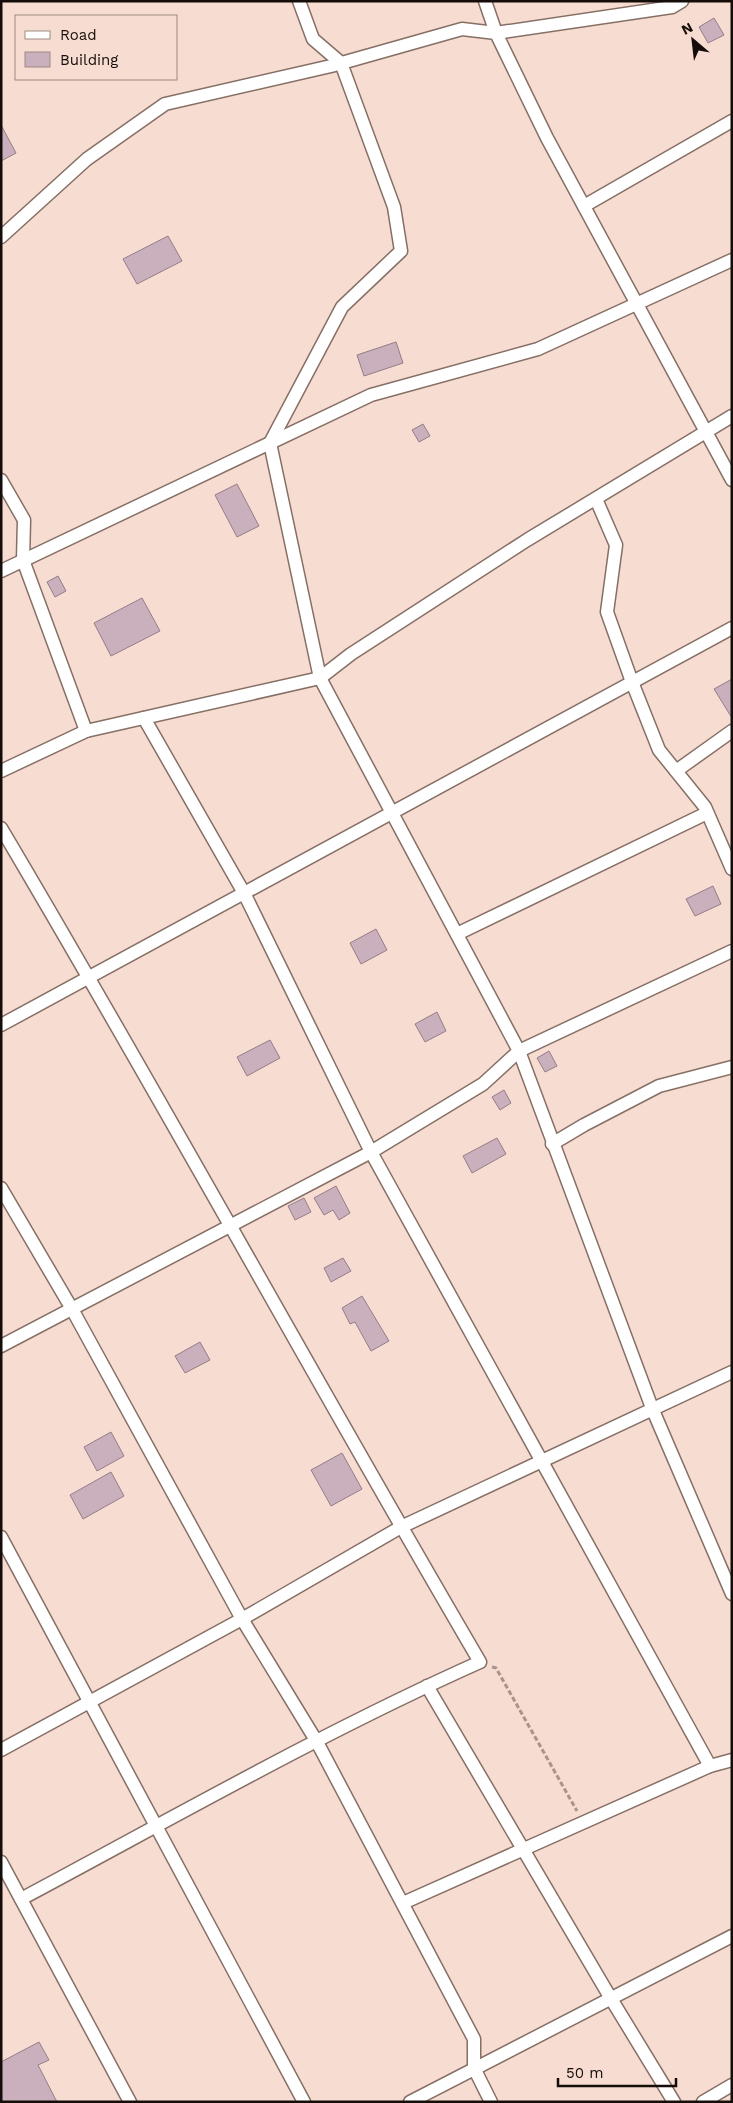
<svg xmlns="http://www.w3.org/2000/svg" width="733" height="2103" viewBox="0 0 733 2103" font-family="'Work Sans',sans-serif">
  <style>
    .building { fill: #c9b0bc; stroke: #957d88 }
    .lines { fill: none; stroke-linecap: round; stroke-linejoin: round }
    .minor-casing { stroke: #866f65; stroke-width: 15 }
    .path { stroke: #a9948c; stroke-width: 3; stroke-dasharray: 5 2.5; stroke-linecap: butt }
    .minor { stroke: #fff; stroke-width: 12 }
  </style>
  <rect width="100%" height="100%" fill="#f7dcd1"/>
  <!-- building -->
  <g class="building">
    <polygon points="714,18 724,35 708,43 699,27"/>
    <polygon points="1,125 16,153 1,161"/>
    <polygon points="168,236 182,261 137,284 123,259"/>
    <polygon points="396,342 403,363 364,376 357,355"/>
    <polygon points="423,424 430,436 419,442 412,430"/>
    <polygon points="237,484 259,526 237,537 215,495"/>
    <polygon points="58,576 66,591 55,597 47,582"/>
    <polygon points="142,598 160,631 111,656 94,623"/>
    <polygon points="732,679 732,718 714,689"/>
    <polygon points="713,886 721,904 695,916 686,899"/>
    <polygon points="376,929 387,950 361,964 350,943"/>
    <polygon points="437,1012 446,1031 425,1042 415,1024"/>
    <polygon points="270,1040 280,1058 247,1076 237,1057"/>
    <polygon points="549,1051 557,1066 545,1072 537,1058"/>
    <polygon points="504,1090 511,1103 500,1110 492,1097"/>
    <polygon points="497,1138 506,1154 472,1173 463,1156"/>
    <polygon points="336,1186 350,1213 339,1220 333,1210 324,1215 314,1198"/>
    <polygon points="304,1198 311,1212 295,1220 288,1206"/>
    <polygon points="343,1258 351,1271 331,1282 324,1268"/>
    <polygon points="362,1296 389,1341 371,1351 355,1322 350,1324 342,1308"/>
    <polygon points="200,1342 210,1360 185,1373 175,1356"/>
    <polygon points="111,1432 124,1456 97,1471 84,1447"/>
    <polygon points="342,1453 362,1489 331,1506 311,1470"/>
    <polygon points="111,1472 124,1496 83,1519 70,1495"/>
    <polygon points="39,2042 49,2060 38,2065 57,2102 1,2102 1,2062"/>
  </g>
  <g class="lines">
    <!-- minor casing -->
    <g class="minor-casing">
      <g id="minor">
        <polyline points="299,1 313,39 341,63 394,207 401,251 342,307 270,443 320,678 519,1051 652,1408 732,1594"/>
        <polyline points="485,1 496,33 547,138 732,480"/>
        <polyline points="584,206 732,121"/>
        <polyline points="1,237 87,159 165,104 331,66 462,29 496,33 672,7 682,1"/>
        <polyline points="1,480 24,520 23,560 86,731"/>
        <polyline points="596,499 616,545 607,612 632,682 659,750 705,807 732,869"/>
        <polyline points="1,571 371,395 538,349 732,260"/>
        <polyline points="144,718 244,893 371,1152 710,1766"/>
        <polyline points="1,771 86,731 320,678 351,654 527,540 732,416"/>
        <polyline points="676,771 732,731"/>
        <path d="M1 828C165 1104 318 1386 480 1662 323 1732 173 1818 21 1899"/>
        <polyline points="457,934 707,813"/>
        <polyline points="1,1025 732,628"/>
        <polyline points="552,1144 584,1125 659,1086 732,1067"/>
        <polyline points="1,1188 72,1309 242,1619 317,1742 474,2039 474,2068 491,2102"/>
        <polyline points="1,1346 371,1152 483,1084 519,1051 732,951"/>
        <polyline points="1,1537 304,2102"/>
        <polyline points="427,1686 610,1997 674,2102"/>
        <polyline points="1,1750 242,1619 401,1527 732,1372"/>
        <polyline points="1,1862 130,2102"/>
        <polyline points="403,1903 710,1766 732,1760"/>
        <polyline points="410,2102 732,1936"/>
        <polyline points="703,2102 732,2085"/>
      </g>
    </g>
    <!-- path -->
    <polyline class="path" points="492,1667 496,1668 577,1811"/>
    <!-- minor -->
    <use href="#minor" class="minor"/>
  </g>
  <!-- border -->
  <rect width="733" height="2103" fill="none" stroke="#150d09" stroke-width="5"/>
  <!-- legend -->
  <rect x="15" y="15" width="162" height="65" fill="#f7dcd1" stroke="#9d8981"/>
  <rect x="25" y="31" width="25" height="8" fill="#ffffff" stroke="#9d8981"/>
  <text x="60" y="40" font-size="15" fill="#150d09">Road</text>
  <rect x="25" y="52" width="25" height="15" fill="#c9b0bc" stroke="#9d8981"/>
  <text x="60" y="65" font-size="15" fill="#150d09">Building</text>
  <!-- north arrow -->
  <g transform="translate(693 40) rotate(332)" stroke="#f7dcd1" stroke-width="4" paint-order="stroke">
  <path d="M0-4L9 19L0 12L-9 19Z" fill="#150d09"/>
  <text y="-8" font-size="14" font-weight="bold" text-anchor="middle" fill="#150d09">N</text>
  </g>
  <!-- scale -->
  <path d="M558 2078v8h118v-8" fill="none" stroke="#150d09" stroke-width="2.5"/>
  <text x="566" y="2078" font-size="15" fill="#150d09" stroke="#f7dcd1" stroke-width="4" paint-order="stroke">50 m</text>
</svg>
